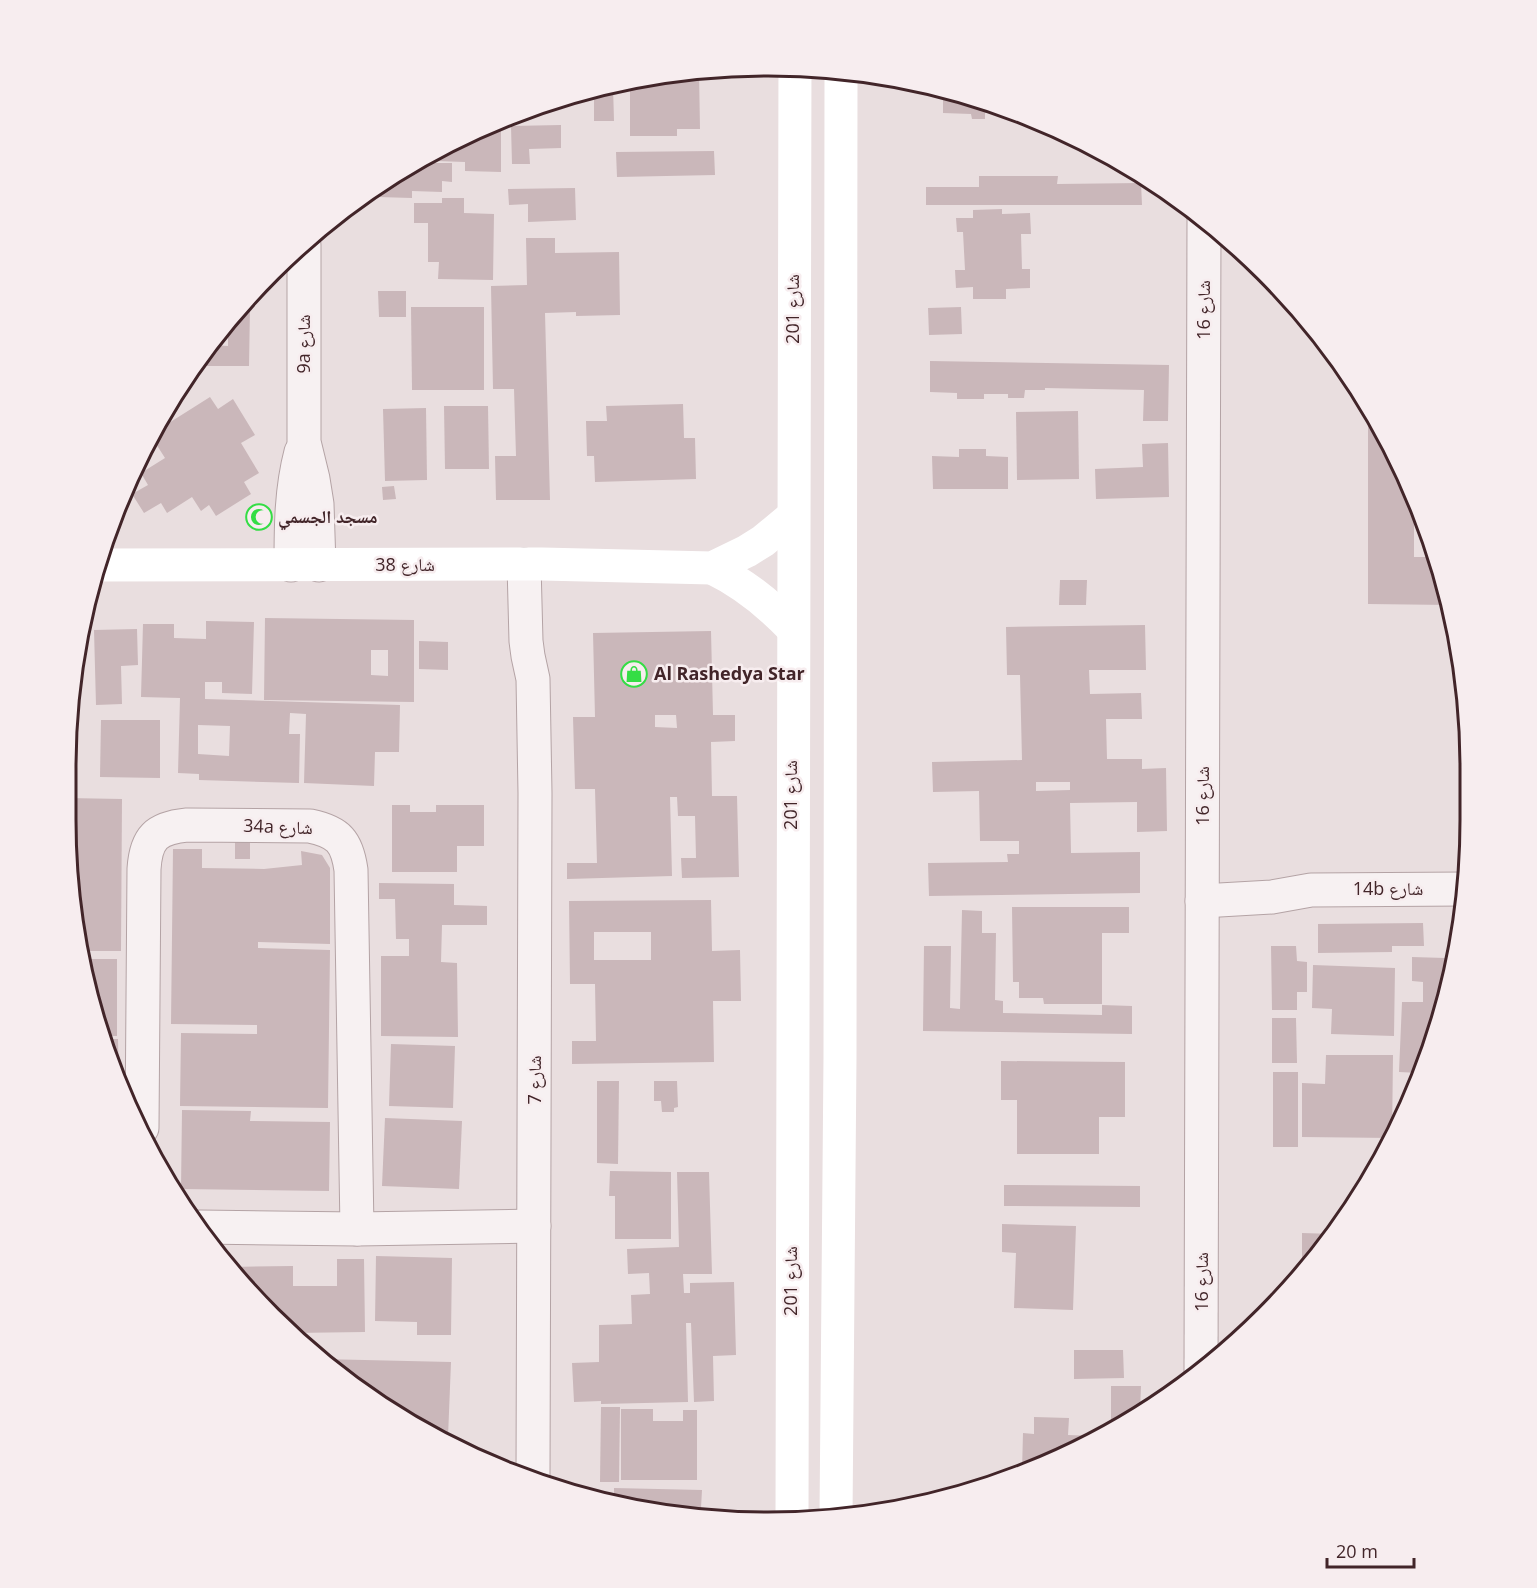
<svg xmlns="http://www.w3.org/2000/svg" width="1537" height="1588" viewBox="0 0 1537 1588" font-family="'Open Sans','Noto Naskh Arabic',sans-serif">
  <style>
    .building { fill: #cab7ba; fill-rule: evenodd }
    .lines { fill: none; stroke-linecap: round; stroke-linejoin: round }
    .street-casing { stroke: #b4a3a5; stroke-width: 35 }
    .street { stroke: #f7f1f2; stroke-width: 33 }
    .secondary { stroke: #fff; stroke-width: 33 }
    .labels { text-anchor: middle; stroke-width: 5; stroke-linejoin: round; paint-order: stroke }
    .street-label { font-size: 18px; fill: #422529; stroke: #f7edef }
    .poi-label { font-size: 18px; font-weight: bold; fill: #422529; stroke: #f7edef; text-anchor: start }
    .rim { fill: none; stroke: #422529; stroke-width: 3 }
  </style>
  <rect width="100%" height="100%" fill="#e9dedf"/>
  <!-- building -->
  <g class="building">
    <polygon points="699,71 700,129 677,129 677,136 630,136 630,83"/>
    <polygon points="613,86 614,121 594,121 594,92 581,92"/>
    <polygon points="943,91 994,103 999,105 999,113 985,113 985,119 972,119 971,114 943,113"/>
    <polygon points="501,122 501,172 465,171 465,162 436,161 436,152 457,139"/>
    <polygon points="561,125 561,148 529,149 530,164 512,164 511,126"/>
    <polygon points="714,151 715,175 617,177 616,152"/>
    <polygon points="428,157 428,163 452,163 452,182 442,181 442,192 412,191 412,198 378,197 378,188"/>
    <polygon points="979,176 1058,176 1057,184 1141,183 1142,205 926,205 926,187 979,187"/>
    <polygon points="575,188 576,220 528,222 528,204 509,205 508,189"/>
    <polygon points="442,198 464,198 464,213 494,214 493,280 438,279 439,262 428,262 428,223 414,223 414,203 442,203"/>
    <polygon points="1002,209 1002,214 1030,213 1031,234 1021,234 1022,269 1030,269 1030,288 1006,289 1006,299 973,299 973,287 956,288 955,270 965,270 963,232 957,232 956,218 973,218 973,210"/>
    <polygon points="526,238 555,238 555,253 619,252 620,315 576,316 576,312 545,313 550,500 496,500 495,456 516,456 514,389 493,389 491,286 527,285"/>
    <polygon points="378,291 406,291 406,317 379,317"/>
    <polygon points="239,307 250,307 249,366 197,366 212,345 228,346 228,323"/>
    <polygon points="411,307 484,307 484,390 412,390"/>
    <polygon points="961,307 962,334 929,335 928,308"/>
    <polygon points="930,361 1169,365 1168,421 1143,421 1144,390 1045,388 1045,390 1025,390 1024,398 1008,398 1008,394 984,394 984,399 957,399 957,393 930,392"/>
    <polygon points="210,397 218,409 233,399 255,435 241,443 259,473 244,482 251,494 216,516 209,505 201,511 192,497 167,513 161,503 144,513 132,494 148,485 141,473 165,458 151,436 153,433"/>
    <polygon points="683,404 684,438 695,438 696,479 595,482 594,456 587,456 586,421 607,421 606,406"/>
    <polygon points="444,406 488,406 489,469 445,469"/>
    <polygon points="426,408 427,480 385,481 383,409"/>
    <polygon points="1368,409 1398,457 1414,500 1414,557 1436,557 1447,586 1450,605 1368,604"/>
    <polygon points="1078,411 1079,479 1017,480 1016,412"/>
    <polygon points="1168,443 1169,497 1096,499 1095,469 1143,467 1142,444"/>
    <polygon points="959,449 986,449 986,456 1008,457 1008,489 933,489 932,456 959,457"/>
    <polygon points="394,486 396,499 383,500 382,487"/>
    <polygon points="1060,580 1087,580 1086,605 1059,605"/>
    <path d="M265 618 414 620V702L264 700ZM371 650H388V676L371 675Z"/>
    <path d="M206 621 254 622 252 694 222 693V682H205V699L400 705 399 752H375L374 786 304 783 306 714 290 713 289 734H300L299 783 199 780V774L178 773 180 698 141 697 143 624H174V638L206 639ZM198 725 230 726 229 756 198 754Z"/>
    <path d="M1145 625 1146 670H1089L1090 694 1141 693 1142 719H1106L1107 759H1142V769L1166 768 1167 831 1137 832V802L1070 803 1071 853 1140 852V893L929 896 928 863 1008 862 1007 854H1019V841H980L979 791 933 792 932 762 1022 760 1020 675H1007L1006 627ZM1036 782H1070V790L1036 791Z"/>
    <polygon points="137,629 138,665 121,666 122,704 96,705 94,630"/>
    <path d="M711 631 713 715H735V741L711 742 712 796H737L739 877 682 878 681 858H696L695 816H678L677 797H670L672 876 567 879V863H597L595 789H575L573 717H595L593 633ZM655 715H676L677 728 655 727Z"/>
    <polygon points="419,641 448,642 448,670 419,669"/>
    <polygon points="101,720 160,720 160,778 100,777"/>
    <polygon points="67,798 122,799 121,951 79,951 66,819"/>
    <polygon points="392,805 410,805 410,812 436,812 436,805 484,805 484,846 457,846 457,872 392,872"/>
    <rect x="235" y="841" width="15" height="18"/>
    <polygon points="173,849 202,849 202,868 264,869 302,865 301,851 322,855 330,868 330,944 258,942 258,948 330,950 328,1108 180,1106 181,1033 257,1034 257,1025 171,1024"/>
    <polygon points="379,883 454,884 454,905 487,906 487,925 442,925 441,962 457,963 458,1037 381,1036 381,956 409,956 409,939 396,939 395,899 379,899"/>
    <path d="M711 900 712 951 740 950 741 1001H713L714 1062 572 1064V1041H596L595 984H570L569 901ZM594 932H651V960H594Z"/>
    <polygon points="1012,907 1129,907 1129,933 1102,933 1102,1004 1044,1004 1043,998 1019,998 1019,982 1013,982"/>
    <polygon points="962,910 982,911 982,933 996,933 995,1000 1003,1001 1003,1013 1102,1015 1102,1005 1132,1006 1132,1034 923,1031 924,946 951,946 950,1008 960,1009"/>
    <polygon points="1423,923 1424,946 1392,946 1392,952 1318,953 1318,924"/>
    <polygon points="1271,946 1296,946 1297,961 1307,962 1307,992 1297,992 1297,1010 1272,1010"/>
    <polygon points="1412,957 1445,958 1444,982 1450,983 1447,1002 1420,1073 1399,1072 1402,1002 1423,1002 1423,982 1412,981"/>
    <polygon points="80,959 117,959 117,1036 104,1036"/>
    <polygon points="1313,965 1395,968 1394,1036 1331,1034 1332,1009 1312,1008"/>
    <polygon points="1272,1018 1296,1018 1297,1063 1272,1063"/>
    <polygon points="105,1039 118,1039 119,1085 118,1085"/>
    <polygon points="391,1044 455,1046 453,1108 389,1106"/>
    <polygon points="1326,1055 1393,1055 1392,1138 1302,1137 1302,1083 1325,1084"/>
    <polygon points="1001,1061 1125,1062 1125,1117 1099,1117 1099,1154 1017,1154 1017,1100 1001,1100"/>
    <rect x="1273" y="1072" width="25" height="75"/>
    <polygon points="597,1081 619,1081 618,1164 597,1163"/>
    <polygon points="654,1081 677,1081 678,1107 674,1108 674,1112 662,1112 661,1101 654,1101"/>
    <polygon points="182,1110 251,1111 250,1121 330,1122 329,1191 181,1189"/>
    <polygon points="385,1118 462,1121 459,1189 382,1186"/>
    <polygon points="610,1171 671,1172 671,1239 615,1239 615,1196 609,1196"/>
    <polygon points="677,1172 709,1172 712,1274 683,1274 684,1293 690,1293 690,1283 734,1282 736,1355 713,1356 714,1401 694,1402 691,1323 686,1323 688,1402 601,1404 601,1401 574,1402 572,1363 599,1362 599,1325 632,1324 631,1295 650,1294 649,1273 628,1274 627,1249 679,1247"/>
    <polygon points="1004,1185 1140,1186 1140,1207 1004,1206"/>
    <polygon points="1002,1224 1076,1226 1073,1310 1014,1308 1016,1253 1002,1252"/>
    <polygon points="1302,1233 1334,1234 1326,1247 1302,1271"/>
    <polygon points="376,1256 452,1258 451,1335 417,1335 417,1322 375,1321"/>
    <polygon points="337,1259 364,1259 365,1332 292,1333 230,1267 293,1266 293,1286 337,1286"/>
    <polygon points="1074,1350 1123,1350 1124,1378 1074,1379"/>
    <polygon points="321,1359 451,1362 448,1437 438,1437 417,1428"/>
    <polygon points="1111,1386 1141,1386 1140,1411 1111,1430"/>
    <polygon points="601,1407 620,1407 619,1482 600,1482"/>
    <polygon points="621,1409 653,1409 653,1421 683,1421 683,1410 697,1410 697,1480 621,1480"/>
    <polygon points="1034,1417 1069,1418 1068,1435 1094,1436 1094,1440 1080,1449 1022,1471 1023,1433 1034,1434"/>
    <polygon points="614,1488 702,1490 701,1508 707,1508 706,1517 676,1516 614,1501"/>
  </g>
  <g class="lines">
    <!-- street casing -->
    <g class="street-casing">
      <g id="street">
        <polyline points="304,245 304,442 313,479 317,504 319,565"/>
        <path d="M291 565C291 527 291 490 301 452"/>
        <polyline points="524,565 526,641 528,656 533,679 535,793 533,1481"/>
        <polyline points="1202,901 1272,897 1311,890 1466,889"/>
        <path d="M142 1128 144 869C146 838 156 828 187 825L310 826C339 832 347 842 351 870L357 1229"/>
        <polyline points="200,1227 357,1229 534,1226"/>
        <polyline points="1201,1372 1204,220"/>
      </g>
    </g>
    <!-- street -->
    <use href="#street" class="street"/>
    <!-- secondary -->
    <g class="secondary">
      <polyline points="98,565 542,564 712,568 747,551 763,541 792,517"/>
      <path d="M712 568C743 583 768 603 792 628"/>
      <polyline points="836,1517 840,1057 841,71"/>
      <path d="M792 1520C790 1036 792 553 795 70"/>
    </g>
  </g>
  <!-- icons -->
  <defs>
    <g id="mosque-ring" transform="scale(1.35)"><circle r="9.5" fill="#f7edef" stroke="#34dd45" stroke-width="1.5"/><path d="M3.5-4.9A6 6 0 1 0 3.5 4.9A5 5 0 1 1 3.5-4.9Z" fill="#34dd45"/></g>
    <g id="shop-ring" transform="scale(1.35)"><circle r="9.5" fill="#f7edef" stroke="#34dd45" stroke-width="1.5"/><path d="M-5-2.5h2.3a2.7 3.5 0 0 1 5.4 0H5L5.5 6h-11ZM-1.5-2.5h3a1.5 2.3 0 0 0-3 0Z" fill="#34dd45"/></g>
  </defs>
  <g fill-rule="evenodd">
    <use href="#mosque-ring" x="259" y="517"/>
    <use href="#shop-ring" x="634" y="674"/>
  </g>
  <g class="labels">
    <!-- street labels -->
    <g class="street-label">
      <text transform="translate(793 309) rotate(-90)" y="6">شارع 201</text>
      <text transform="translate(1204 310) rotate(-90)" y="6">شارع 16</text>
      <text transform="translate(304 344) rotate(-90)" y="6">9a شارع</text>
      <text x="405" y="571">شارع 38</text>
      <text transform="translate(791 795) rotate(-90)" y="6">شارع 201</text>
      <text transform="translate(1203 796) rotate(-90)" y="6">شارع 16</text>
      <text transform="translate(278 827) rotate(2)" y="6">34a شارع</text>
      <text x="1388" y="895">14b شارع</text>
      <text transform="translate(535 1080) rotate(-90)" y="6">شارع 7</text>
      <text transform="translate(791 1281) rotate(-90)" y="6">شارع 201</text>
      <text transform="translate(1202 1282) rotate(-90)" y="6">شارع 16</text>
    </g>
    <!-- poi labels -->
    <g class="poi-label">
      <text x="278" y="523">مسجد الجسمي</text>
      <text x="654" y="680">Al Rashedya Star</text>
    </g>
  </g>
  <!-- crop -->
  <path d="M0 0H1537V1588H0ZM768 76H768A692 692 0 0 1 1460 768V820A692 692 0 0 1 768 1512H768A692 692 0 0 1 76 820V768A692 692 0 0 1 768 76Z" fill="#f7edef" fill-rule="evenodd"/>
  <path class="rim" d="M768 76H768A692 692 0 0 1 1460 768V820A692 692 0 0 1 768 1512H768A692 692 0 0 1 76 820V768A692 692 0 0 1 768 76Z"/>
  <!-- scale -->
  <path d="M1327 1558v9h87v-9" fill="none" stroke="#422529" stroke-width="3"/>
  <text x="1336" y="1558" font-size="18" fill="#422529" stroke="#f7edef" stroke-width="4.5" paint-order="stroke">20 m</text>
</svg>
